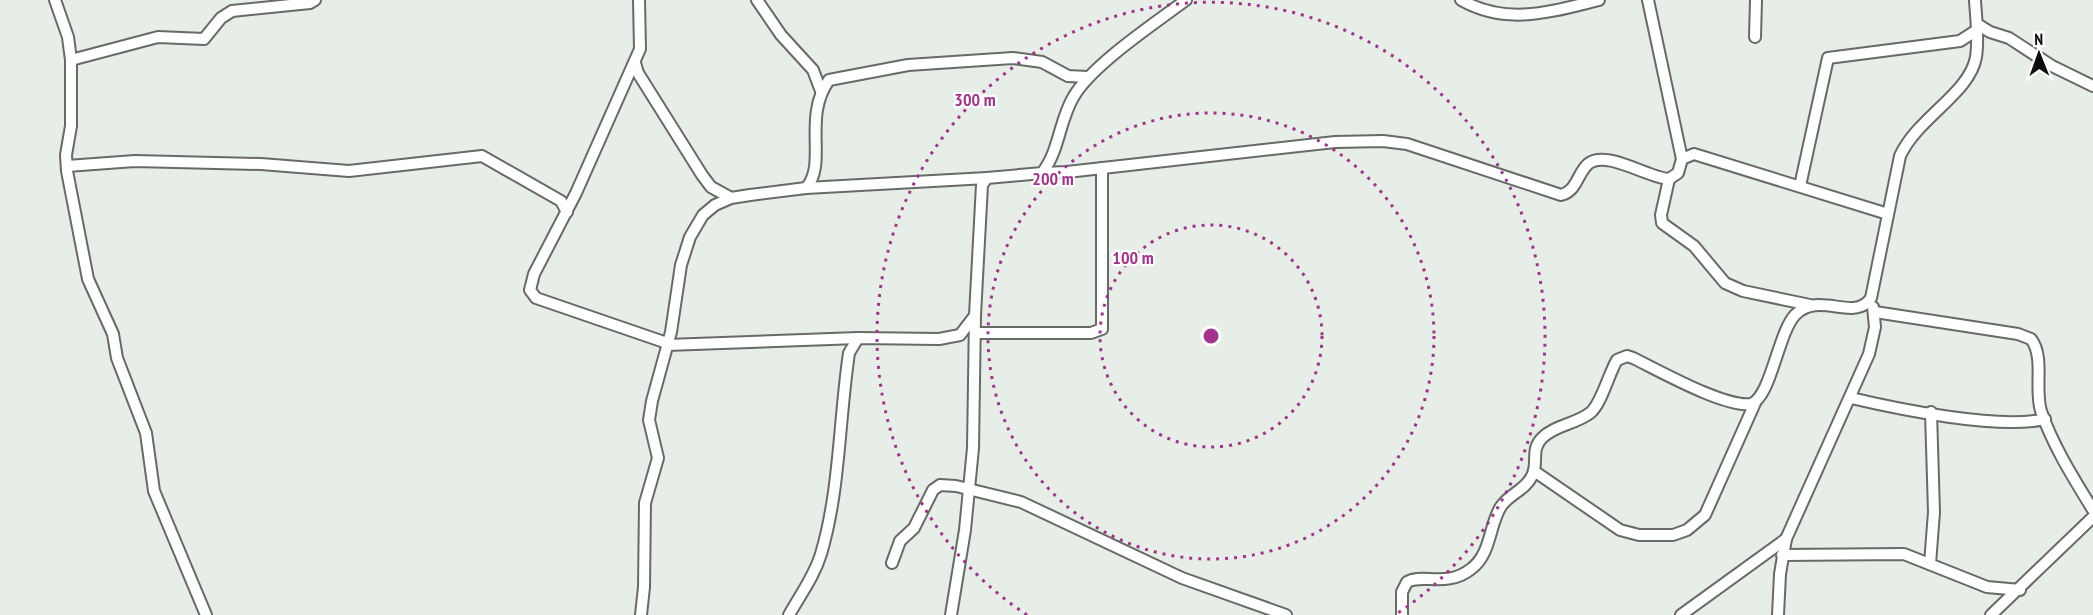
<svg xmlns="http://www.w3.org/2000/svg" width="2093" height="615" viewBox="0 0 2093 615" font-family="'PT Sans Narrow',sans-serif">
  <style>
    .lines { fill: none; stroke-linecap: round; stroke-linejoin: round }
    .minor-casing { stroke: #656c66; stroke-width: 14 }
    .minor { stroke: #fff; stroke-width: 10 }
    .ring { fill: none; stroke: #a3328e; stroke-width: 3; stroke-dasharray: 3 6 }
    .centre { fill: #a3328e; stroke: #fff; stroke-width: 3 }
    .ring-label { font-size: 18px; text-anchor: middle; font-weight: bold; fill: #a3328e; stroke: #fff; stroke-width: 4.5; stroke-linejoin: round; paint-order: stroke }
  </style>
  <rect width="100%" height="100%" fill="#e6eee7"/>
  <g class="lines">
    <!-- minor casing -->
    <g class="minor-casing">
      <g id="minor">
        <polyline points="55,0 68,37 71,60 71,126 66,155 67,171 88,279 113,334 117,358 146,433 154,491 206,615"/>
        <polyline points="639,0 640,49 576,193 534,274 530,290 536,298 667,343"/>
        <polyline points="757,0 781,35 813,70 821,91"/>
        <path d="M1461 0C1507 26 1550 12 1599 0"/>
        <polyline points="1648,0 1682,159"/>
        <polyline points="1977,24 1990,32 2009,38 2052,66 2093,86"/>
        <polyline points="1755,37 1756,0"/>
        <polyline points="71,60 158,37 204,39 221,18 232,11 310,3 315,0"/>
        <polyline points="635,63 638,73 702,175 711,187 731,198"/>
        <polyline points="67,166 135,161 261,164 349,171 482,156 561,201 567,212"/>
        <path d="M1042 173 1067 172 1335 142 1383 141 1407 144 1561 195C1577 191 1577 174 1588 164 1606 149 1648 178 1669 179L1678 173 1682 159 1694 154 1888 214"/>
        <polyline points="1669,179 1661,215 1662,223 1694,246 1725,283 1743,291 1810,305"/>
        <polyline points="1800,186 1828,58 1960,41 1977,30"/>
        <path d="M806 188C828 164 802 117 829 80L908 65 1013 58 1042 62 1068 76 1087 77"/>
        <path d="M1875 312 2018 334 2031 339C2045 357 2034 389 2041 411 2053 446 2074 479 2093 510"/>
        <polyline points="975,333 1091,333 1102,329 1102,168"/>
        <polyline points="667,345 858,338 939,339 960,335 973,318"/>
        <path d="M1851 398C1898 409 1999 430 2045 419"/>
        <polyline points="1534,471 1620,530 1639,535 1673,535 1687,530 1705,515 1755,403"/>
        <polyline points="1782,555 1904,554 1987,587 2020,590"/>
        <polyline points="892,563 900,541 914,528 933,490 940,485 956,486 1021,502 1182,578 1286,615"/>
        <polyline points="1930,564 1934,512 1931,412"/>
        <polyline points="641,615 644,587 645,503 658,458 649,420 652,401 671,332 681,265 690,237 703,215 715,205 731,198 750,195 806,188 987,178"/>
        <path d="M789 615C800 595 814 577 821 554 840 490 839 420 849 353L858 338"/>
        <path d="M951 615 965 530 973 448 975 315 982 185 987 178 1042 173C1060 150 1059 120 1074 96 1092 65 1155 23 1186 0"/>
        <path d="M1402 615V592L1407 582C1422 573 1447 588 1471 569 1491 554 1489 527 1500 508 1508 494 1525 491 1532 476 1539 463 1530 450 1542 438 1555 425 1576 424 1590 413 1601 405 1609 373 1617 360L1627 356 1633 358C1658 370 1725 408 1751 404 1771 397 1778 333 1795 315 1819 290 1854 323 1871 298L1900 156C1917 118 1970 93 1976 57 1979 38 1976 18 1975 0"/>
        <polyline points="1681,615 1786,539"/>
        <polyline points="1778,615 1780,574 1786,539 1869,354 1875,327 1873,307"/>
        <polyline points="1991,615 2093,517"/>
      </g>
    </g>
    <!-- minor -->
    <use href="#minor" class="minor"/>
  </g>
  <!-- distance rings -->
  <g class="ring">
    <circle cx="1211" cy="336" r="111"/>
    <circle cx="1211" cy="336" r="223"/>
    <path d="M1027 615A334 334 0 1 1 1395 615"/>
  </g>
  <circle cx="1211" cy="336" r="9" class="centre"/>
  <g class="ring-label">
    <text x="975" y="106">300 m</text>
    <text x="1053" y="185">200 m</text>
    <text x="1133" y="264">100 m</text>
  </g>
  <!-- north arrow -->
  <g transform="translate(2039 54) rotate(359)" stroke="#ffffff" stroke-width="4.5" paint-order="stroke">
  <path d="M0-4.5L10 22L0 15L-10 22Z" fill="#0c0e0c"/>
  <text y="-9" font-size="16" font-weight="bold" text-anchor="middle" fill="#0c0e0c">N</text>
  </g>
</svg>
